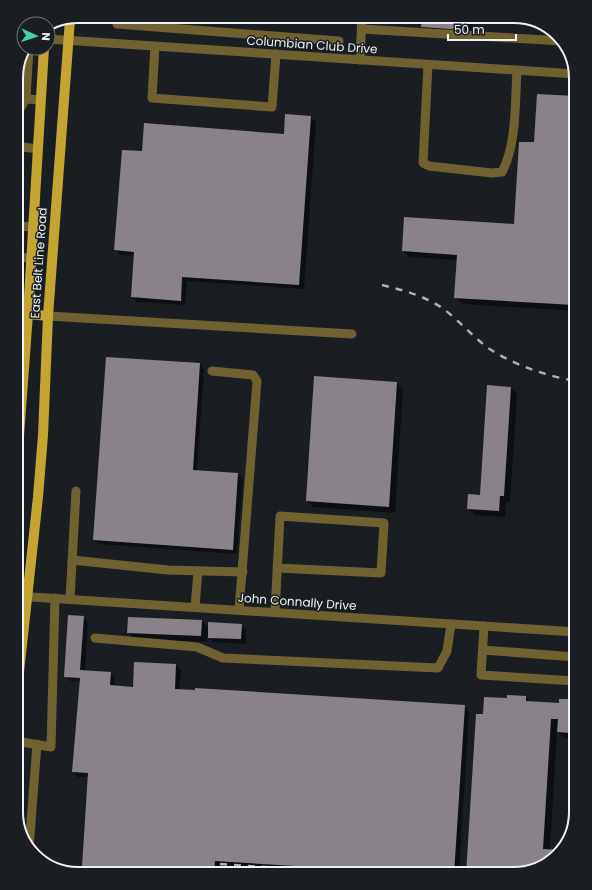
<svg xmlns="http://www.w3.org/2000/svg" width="592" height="890" viewBox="0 0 592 890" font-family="Poppins,sans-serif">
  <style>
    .shadow { fill: #0007 }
    .building { fill: #898389 }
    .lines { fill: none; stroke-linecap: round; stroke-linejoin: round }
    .minor { stroke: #6f6230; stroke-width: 9 }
    .major { stroke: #c3a632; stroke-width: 10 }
    .rail { stroke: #adb0b5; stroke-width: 2.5; stroke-dasharray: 7 7; stroke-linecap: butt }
    .labels { text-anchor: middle; stroke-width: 3; stroke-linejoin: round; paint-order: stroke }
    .street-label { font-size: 12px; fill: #eef1f5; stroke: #1a1e23 }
    .rim { fill: none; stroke: #eef1f5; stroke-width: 2 }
  </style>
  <rect width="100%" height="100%" fill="#1a1e23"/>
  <!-- shadow -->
  <g class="shadow">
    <polygon points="396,16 473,16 472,36 428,33 422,27 422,21 399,19"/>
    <polygon points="576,97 576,311 462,304 455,297 458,260 410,257 403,251 515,225 535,143"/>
    <polygon points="311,117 316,122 304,289 187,281 185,305 137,302 132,297 135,256 120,255 115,250"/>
    <polygon points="200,364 204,369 197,471 238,474 243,479 237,554 99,544 94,540"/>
    <polygon points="315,377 396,382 403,389 395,513 313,507 307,501"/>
    <polygon points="488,387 511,388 517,394 510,502 506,502 505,517 475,515 468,509 481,496"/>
    <polygon points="83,617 88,622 85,672 110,673 115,678 114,686 134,688 176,665 181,670 179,690 464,706 469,711 459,874 361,874 219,865 219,874 141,874 88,871 83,866 89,777 77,777 73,772 80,682 70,681 65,676"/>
    <polygon points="202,621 209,628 242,625 246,630 246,644 213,642 207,636 207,642 134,639 128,632"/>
    <polygon points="526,697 531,702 560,704 567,700 576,709 576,740 564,738 557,731 550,850 545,866 484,716 508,699"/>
  </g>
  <!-- building -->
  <g class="building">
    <polygon points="422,16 466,16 465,30 421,27"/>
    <polygon points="537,94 576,96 576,274 574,305 454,298 457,255 402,251 404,217 514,224 519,142 534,142"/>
    <polygon points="285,114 311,116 299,285 182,277 181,301 131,297 134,252 114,250 122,150 142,151 144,123 284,134"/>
    <polygon points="106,357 200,363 193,470 238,473 233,550 93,540"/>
    <polygon points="314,376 397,382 389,507 306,501"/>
    <polygon points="487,385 511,387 504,496 500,496 499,511 467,509 468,494 480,495"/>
    <polygon points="68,615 84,616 80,670 111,672 110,685 133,687 134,662 176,664 175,689 195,690 195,688 465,705 454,874 425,874 215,861 214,874 82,866 88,773 72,772 80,678 64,677"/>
    <polygon points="128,617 202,620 201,636 127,633"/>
    <polygon points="208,622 242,624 241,639 208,638"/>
    <polygon points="507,695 526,696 526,701 559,703 559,699 568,699 568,705 573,705 572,727 576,727 575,737 571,736 571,733 557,732 558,719 551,719 543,849 561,850 545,866 515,874 466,874 476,714 483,714 484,697 507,698"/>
  </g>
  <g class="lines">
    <!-- minor -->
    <g class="minor">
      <polyline points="117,24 339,41"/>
      <polyline points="362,29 562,41"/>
      <polyline points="48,39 575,74"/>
      <polyline points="155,46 152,98 272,107 276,54"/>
      <polyline points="360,60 362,16"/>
      <path d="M428 65 423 163 429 166 492 173 502 172C517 144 515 101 517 70"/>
      <polyline points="26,99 29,48"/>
      <polyline points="16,112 18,112 26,99 41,100"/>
      <polyline points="16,146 38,149"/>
      <polyline points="16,226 33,227"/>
      <polyline points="16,257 32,258"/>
      <polyline points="16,313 28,314"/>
      <polyline points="48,316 352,334"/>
      <polyline points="16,352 25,353"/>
      <polyline points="212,371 253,375 257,381 239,610"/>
      <polyline points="72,560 168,570 243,572"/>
      <polyline points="16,596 576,632"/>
      <polyline points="70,599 76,491"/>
      <polyline points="195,607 198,571"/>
      <polyline points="275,612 280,516 384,523 381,573 277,568"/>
      <polyline points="484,626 481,675 575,681 576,662"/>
      <polyline points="95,638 197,647 223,658 438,668 447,651 451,624"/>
      <polyline points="483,650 576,657"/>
      <polyline points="16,741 51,747 55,598"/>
      <polyline points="29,848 37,744"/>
    </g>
    <!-- major -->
    <g class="major">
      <polyline points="28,314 48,316"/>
      <polyline points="16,477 28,314 44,48"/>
      <polyline points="16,700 38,497 43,435 48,316 70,19"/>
    </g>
    <!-- rail -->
    <g class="rail">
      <path d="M382 285C407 291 432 298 451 315 464 326 475 338 488 348 514 365 546 376 576 381"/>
      <polyline points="220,864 367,874"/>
      <polyline points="220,870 279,874"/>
    </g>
  </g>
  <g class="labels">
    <!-- street labels -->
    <g class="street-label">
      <text transform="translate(312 45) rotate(4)" y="4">Columbian Club Drive</text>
      <text transform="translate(39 263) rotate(-86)" y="4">East Belt Line Road</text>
      <text transform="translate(297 602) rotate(4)" y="4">John Connally Drive</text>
    </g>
  </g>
  <!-- crop -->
  <path d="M0 0H592V890H0ZM78 23H514A55 55 0 0 1 569 78V812A55 55 0 0 1 514 867H78A55 55 0 0 1 23 812V78A55 55 0 0 1 78 23Z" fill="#1a1e23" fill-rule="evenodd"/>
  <path class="rim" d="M78 23H514A55 55 0 0 1 569 78V812A55 55 0 0 1 514 867H78A55 55 0 0 1 23 812V78A55 55 0 0 1 78 23Z"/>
  <!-- north arrow -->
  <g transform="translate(36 36) rotate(93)"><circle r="19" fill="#1a1e23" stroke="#6f7277"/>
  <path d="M0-3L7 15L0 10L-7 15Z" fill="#40d4a2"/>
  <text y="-6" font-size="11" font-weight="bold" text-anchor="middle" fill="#eef1f5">N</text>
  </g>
  <!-- scale -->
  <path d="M448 34v6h68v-6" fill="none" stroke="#eef1f5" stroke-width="2"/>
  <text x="454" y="34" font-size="12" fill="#eef1f5" stroke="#1a1e23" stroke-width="3" paint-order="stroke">50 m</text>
</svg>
